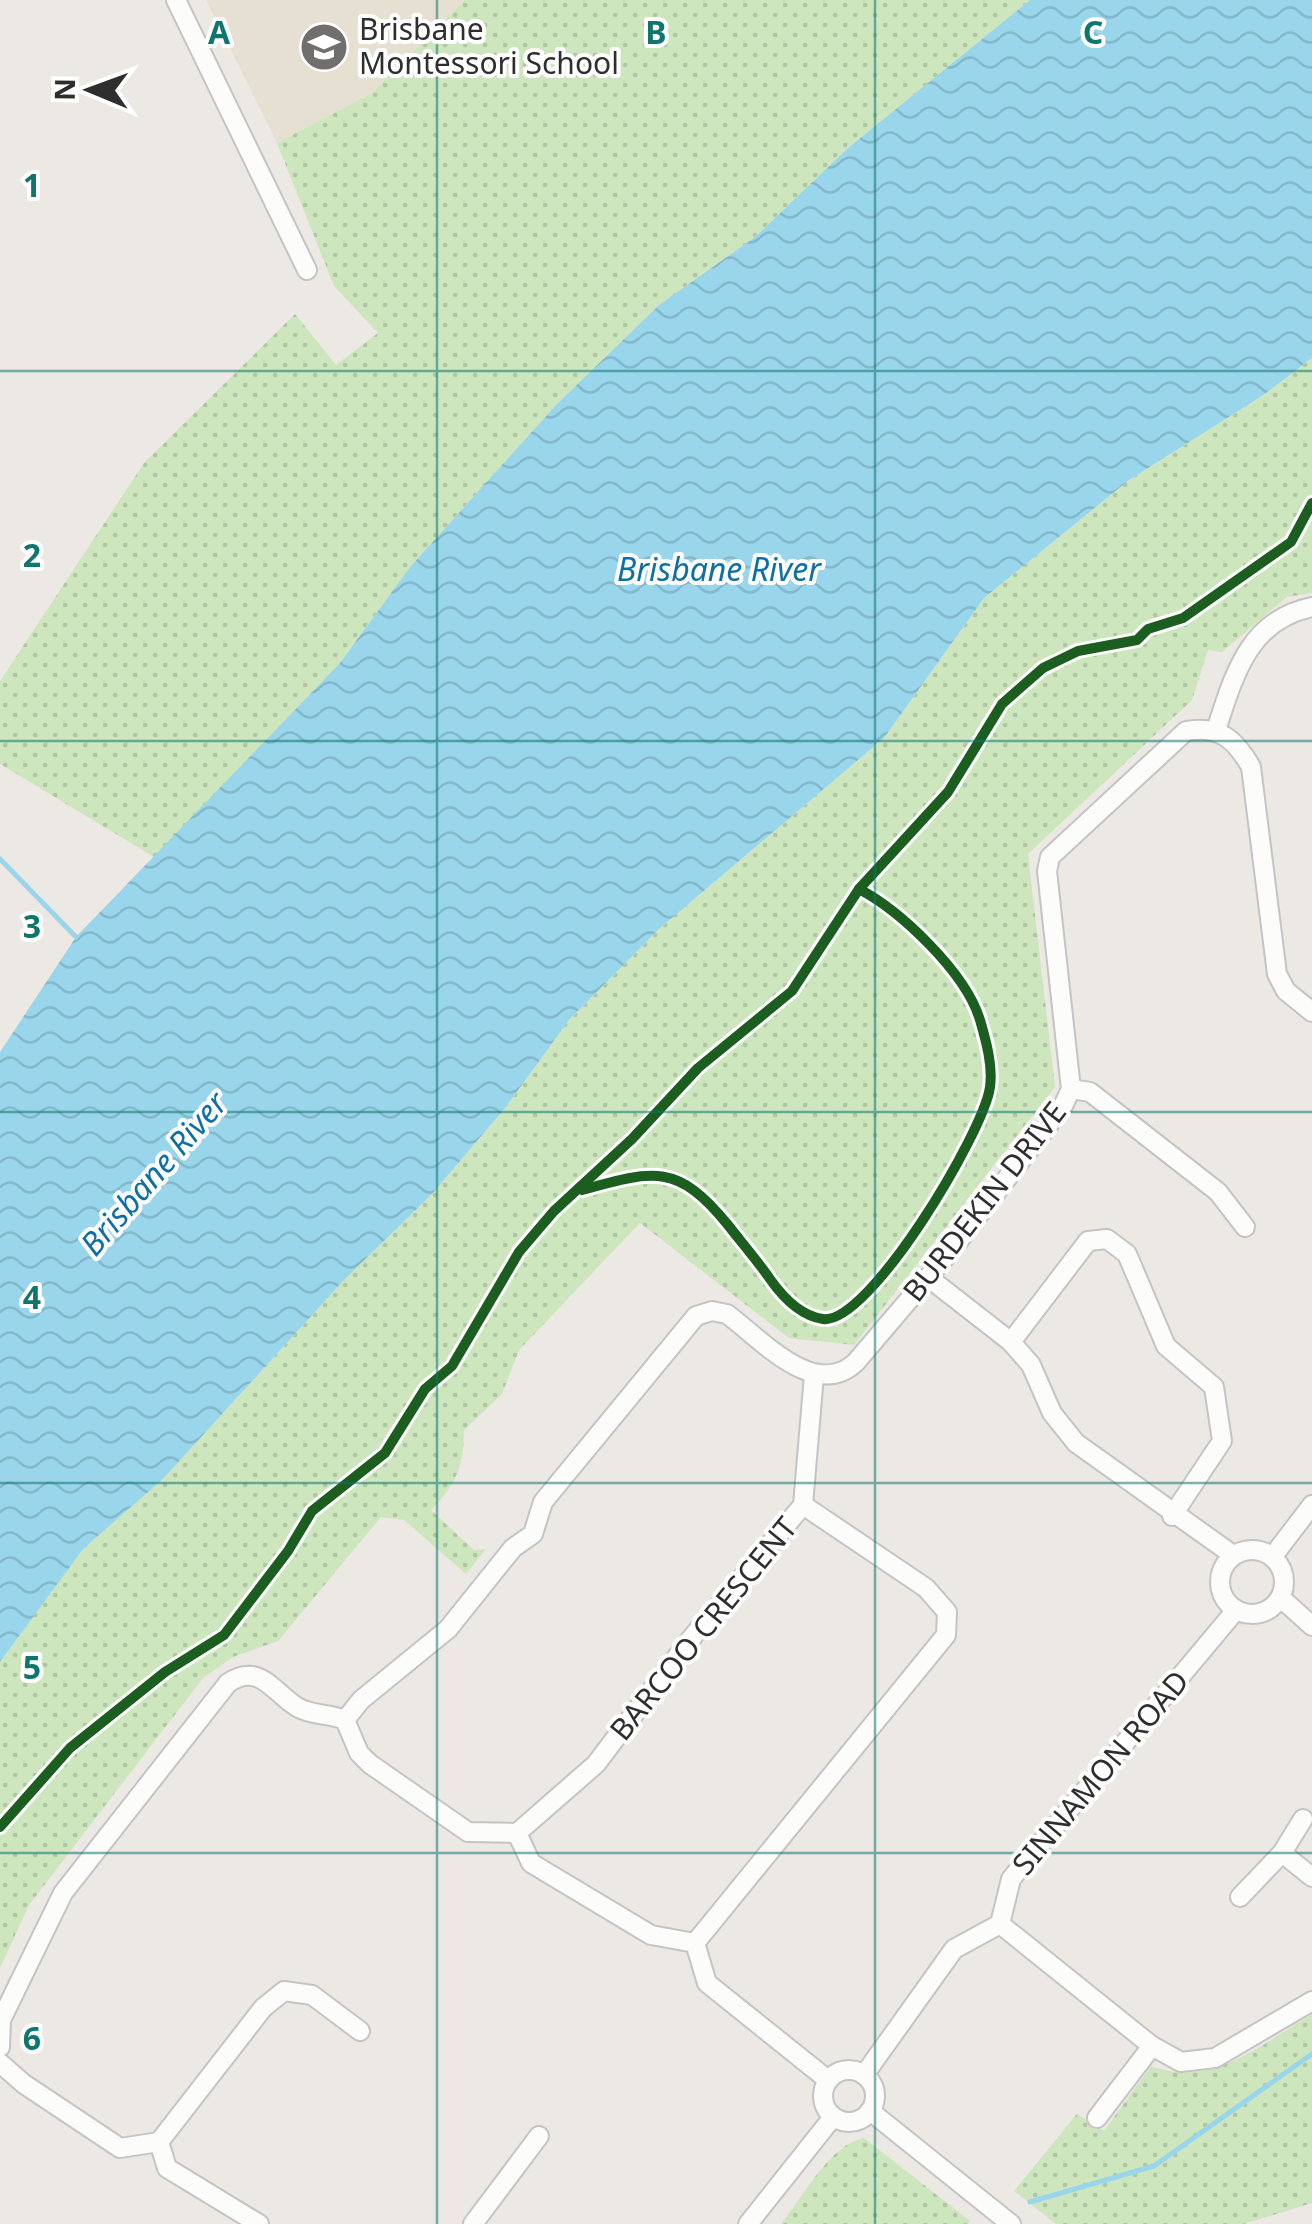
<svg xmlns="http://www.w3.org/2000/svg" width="1312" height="2224" viewBox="0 0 1312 2224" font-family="'Noto Sans',sans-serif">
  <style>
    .education { fill: #e6e0d3 }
    .park { fill: url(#park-dots) }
    .water { fill: url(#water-waves) }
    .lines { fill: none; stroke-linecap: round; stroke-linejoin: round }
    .stream { stroke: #99d6ec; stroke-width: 5 }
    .street-casing { stroke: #c5c4c5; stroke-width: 22 }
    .street { stroke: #fcfcfb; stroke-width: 18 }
    .cycleway-casing { stroke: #fff; stroke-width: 16 }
    .cycleway { stroke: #1b5e20; stroke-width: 10 }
    .grid { fill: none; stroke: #0f766e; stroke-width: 2.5; stroke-opacity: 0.55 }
    .labels { text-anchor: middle; stroke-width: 8; stroke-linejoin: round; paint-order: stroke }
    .poi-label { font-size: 30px; fill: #2e2e2e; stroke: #fff; text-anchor: start }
    .street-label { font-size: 30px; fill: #2e2e2e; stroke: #fff }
    .water-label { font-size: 32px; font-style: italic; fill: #0d6fa3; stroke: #fff }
    .grid-label { font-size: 32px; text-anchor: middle; font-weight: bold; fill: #0f766e; stroke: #fff; stroke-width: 8; stroke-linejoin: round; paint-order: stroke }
  </style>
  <defs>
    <pattern id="park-dots" width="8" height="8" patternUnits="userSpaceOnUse" patternTransform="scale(2.5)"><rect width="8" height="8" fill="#cee6be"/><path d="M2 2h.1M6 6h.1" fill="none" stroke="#b1c6a4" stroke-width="1.8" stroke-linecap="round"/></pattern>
    <pattern id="water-waves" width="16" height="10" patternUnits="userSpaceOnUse" patternTransform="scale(2.5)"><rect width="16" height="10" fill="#99d6ec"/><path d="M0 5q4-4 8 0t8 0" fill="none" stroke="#84b8cb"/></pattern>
  </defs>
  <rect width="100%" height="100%" fill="#ece8e4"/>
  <!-- education -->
  <polygon class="education" points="206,0 465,0 371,94 277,143"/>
  <!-- park -->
  <g class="park">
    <polygon points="465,0 1030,0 848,148 755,237 659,305 556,405 410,567 340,663 154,857 0,764 0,681 144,463 295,314 336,365 378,333 334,286 277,143 371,94"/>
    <path d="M1312 358V593L1287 597 1222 652 1208 650 1192 700 1028 854 1055 1087 854 1345 789 1338 640 1223 519 1350 502 1394 464 1430C464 1465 456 1485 431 1510L474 1550 486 1549 466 1574 404 1520 381 1517 278 1641 233 1657 203 1678 29 1905 0 1968V1662L82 1549 163 1479 344 1280 432 1194 505 1108 569 1020 660 928 884 738 984 598 1129 480 1262 396Z"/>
    <path d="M1312 2014V2203L1244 2224H1056L1014 2191 1077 2114 1104 2131 1151 2066C1211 2089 1262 2044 1312 2014Z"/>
    <path d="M864 2138 970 2221 968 2224H781C803 2197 830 2144 864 2138Z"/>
  </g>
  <!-- water -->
  <polygon class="water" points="1030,0 1312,0 1312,358 1262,396 1129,480 984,598 884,738 660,928 569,1020 505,1108 432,1194 344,1280 163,1479 83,1549 0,1662 0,1052 76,937 340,663 410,567 556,405 659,305 755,237 848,148"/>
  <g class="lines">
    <!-- stream -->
    <g class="stream">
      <polyline points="0,859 76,937"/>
      <polyline points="1030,2202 1154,2166 1312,2054"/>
    </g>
    <!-- street casing -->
    <g class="street-casing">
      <g id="street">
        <polyline points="176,0 307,270"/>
        <path d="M1216 730C1234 676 1248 620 1312 607"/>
        <polyline points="1071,1089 1090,1092 1218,1192 1245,1227"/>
        <polyline points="929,1278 1011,1342 1031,1365 1052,1413 1076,1443 1233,1555"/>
        <polyline points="1011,1342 1088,1241 1107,1239 1127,1254 1166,1346 1214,1387 1222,1441 1172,1516"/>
        <polyline points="803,1505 814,1375"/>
        <circle cx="1252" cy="1582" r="32"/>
        <polyline points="1273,1556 1312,1505"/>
        <polyline points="1281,1598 1312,1626"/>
        <path d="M345 1720 361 1700 448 1629 513 1548 533 1534 543 1502 696 1316 712 1311 727 1314C761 1339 815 1401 856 1362L953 1248 1063 1106 1071 1089 1047 871 1050 857 1186 731C1219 725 1235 739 1251 767L1277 974 1286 991 1312 1012"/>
        <polyline points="517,1833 596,1764 689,1641 803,1505 926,1588 947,1612 946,1635 695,1943"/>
        <polyline points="1282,1853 1312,1877"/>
        <polyline points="1240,1897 1282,1853 1303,1819"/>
        <polyline points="1000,1924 1152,2046 1181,2062 1215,2058 1312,2001"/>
        <path d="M0 2047 1 2020 63 1893 228 1683C259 1662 272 1691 297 1707 312 1716 329 1713 345 1720L359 1753 370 1764 468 1832 517 1833 531 1863 651 1935 695 1943 707 1983 828 2080"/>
        <polyline points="0,2063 24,2084 120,2148 159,2142 263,2008 284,1991 312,1995 360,2031"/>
        <circle cx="849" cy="2096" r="26"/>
        <polyline points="864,2075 954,1949 1000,1924 1011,1879 1236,1610"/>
        <polyline points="870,2111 1011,2224"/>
        <polyline points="1097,2118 1152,2046"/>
        <polyline points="159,2142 167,2168 259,2224"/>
        <polyline points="473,2224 539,2136"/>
        <polyline points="748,2224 833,2117"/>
      </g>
    </g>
    <!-- street -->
    <use href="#street" class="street"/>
    <!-- cycleway casing -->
    <g class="cycleway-casing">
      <g id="cycleway">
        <path d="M582 1190C654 1170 678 1163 728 1225 742 1243 757 1260 770 1279 782 1296 801 1316 823 1319 869 1325 984 1132 990 1087 993 1065 986 1041 980 1020 966 973 901 911 859 889"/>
        <polyline points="0,1827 70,1748 165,1672 224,1635 288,1551 312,1511 385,1453 425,1389 452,1366 519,1252 554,1211 632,1139 698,1068 792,991 859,889 948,792 1002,704 1043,668 1078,651 1137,640 1148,629 1183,618 1291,542 1312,503"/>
      </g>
    </g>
    <!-- cycleway -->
    <use href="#cycleway" class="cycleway"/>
  </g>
  <!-- grid -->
  <path class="grid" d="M437 0V2224M875 0V2224M0 371H1312M0 741H1312M0 1112H1312M0 1483H1312M0 1853H1312"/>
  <!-- icons -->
  <defs>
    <g id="school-disc" transform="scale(2.5)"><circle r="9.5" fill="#706f6e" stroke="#fff"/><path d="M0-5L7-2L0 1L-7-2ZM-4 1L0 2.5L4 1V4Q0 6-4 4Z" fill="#fff"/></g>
  </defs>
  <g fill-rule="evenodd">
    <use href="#school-disc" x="324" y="47"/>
  </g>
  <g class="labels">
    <!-- poi labels -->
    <g class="poi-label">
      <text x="359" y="40">Brisbane<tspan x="359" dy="34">Montessori School</tspan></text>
    </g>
    <!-- street labels -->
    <g class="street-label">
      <text transform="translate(985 1202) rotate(-52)" y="10">BURDEKIN DRIVE</text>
      <text transform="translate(704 1629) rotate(-51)" y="10">BARCOO CRESCENT</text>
      <text transform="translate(1101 1773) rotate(-50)" y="10">SINNAMON ROAD</text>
    </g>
    <!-- water labels -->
    <g class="water-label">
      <text x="719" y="581">Brisbane River</text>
      <text transform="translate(154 1174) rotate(-49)" y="11">Brisbane River</text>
    </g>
  </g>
  <g class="grid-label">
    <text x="219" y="44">A</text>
    <text x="656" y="44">B</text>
    <text x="1093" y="44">C</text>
    <text x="32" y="197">1</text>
    <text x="32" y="567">2</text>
    <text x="32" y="938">3</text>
    <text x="32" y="1309">4</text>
    <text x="32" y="1679">5</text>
    <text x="32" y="2050">6</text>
  </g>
  <!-- north arrow -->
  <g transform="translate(90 90) rotate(271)" stroke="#ffffff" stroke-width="8" paint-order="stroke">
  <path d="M0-8L18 38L0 25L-18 38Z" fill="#2e2e2e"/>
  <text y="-15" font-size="28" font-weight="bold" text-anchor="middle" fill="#2e2e2e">N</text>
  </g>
</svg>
